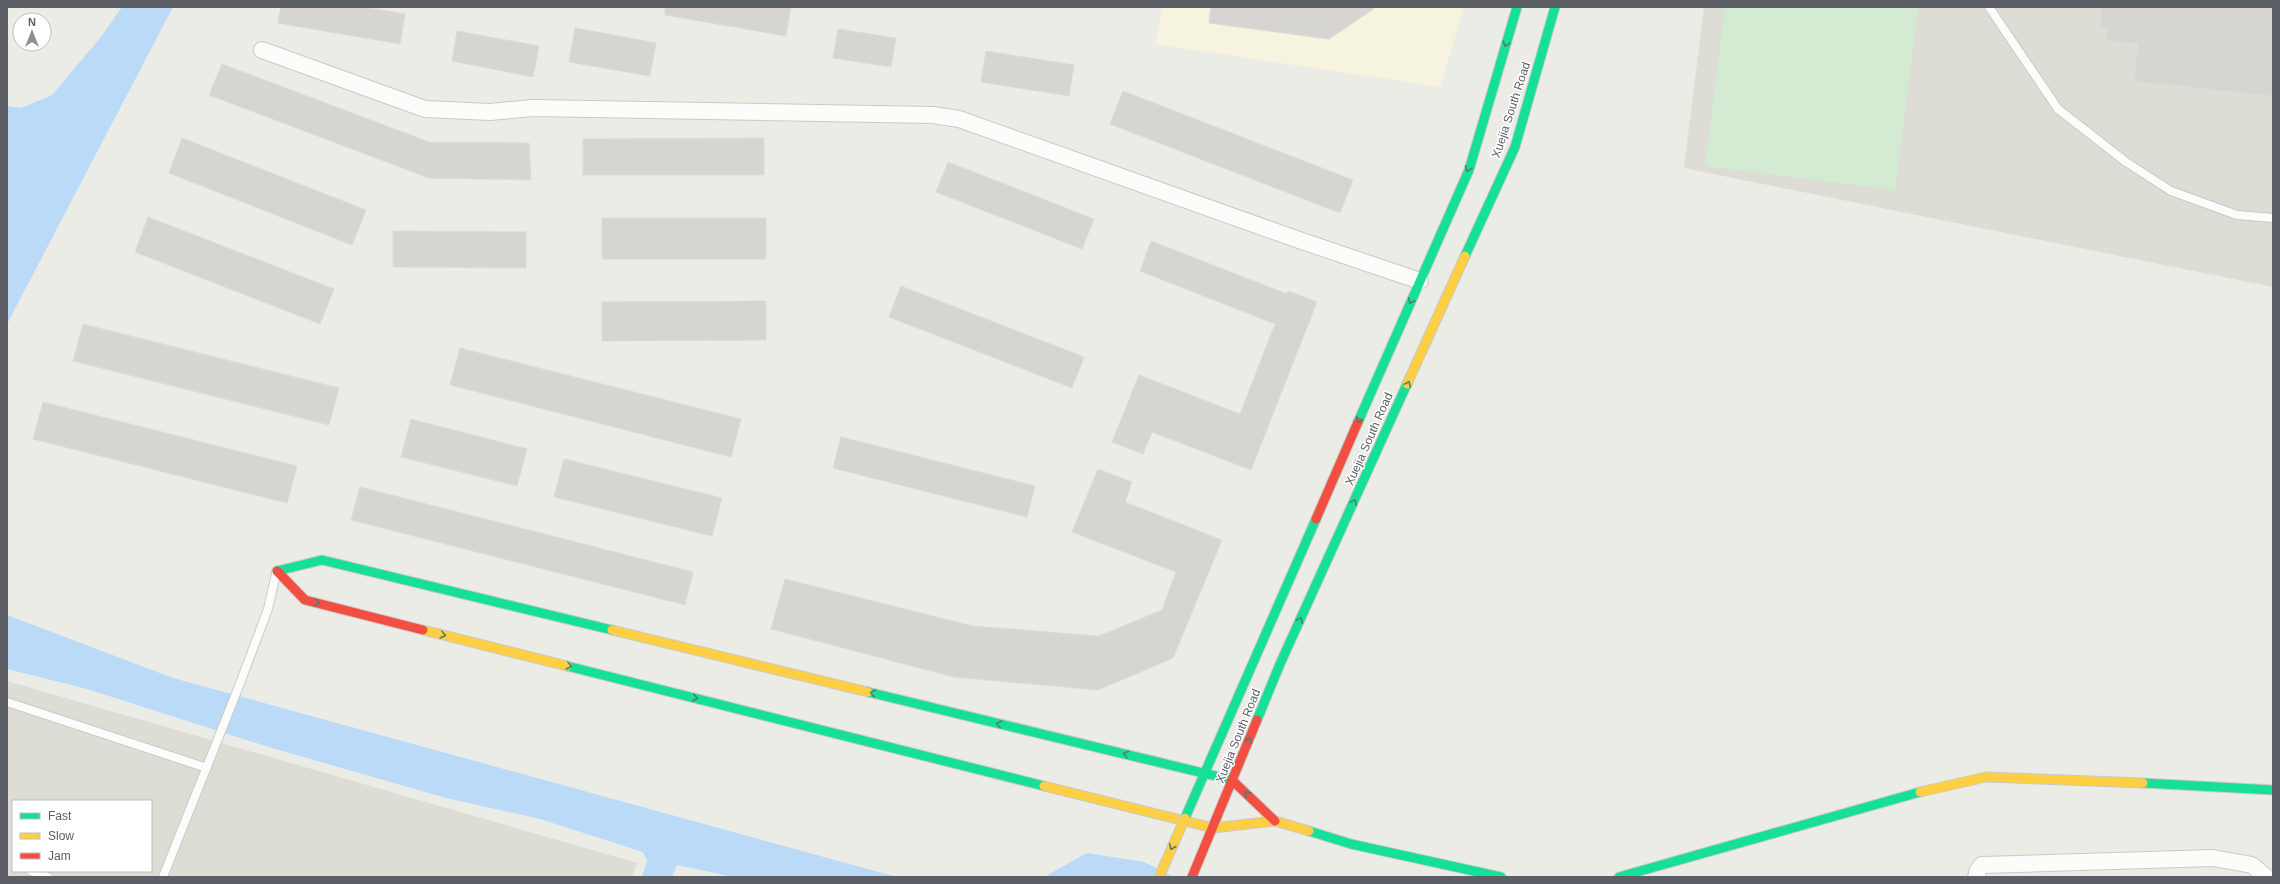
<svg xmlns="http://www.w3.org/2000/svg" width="2280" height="884" viewBox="0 0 2280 884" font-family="Arial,sans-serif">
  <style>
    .commercial { fill: #f6f3df }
    .education { fill: #dddcd5; fill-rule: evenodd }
    .green { fill: #d3ead3 }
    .water { fill: #badaf8 }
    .building { fill: #d6d5d2; stroke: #dcdbd6 }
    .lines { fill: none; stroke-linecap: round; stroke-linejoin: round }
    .lane-casing { stroke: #c9c9c8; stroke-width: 10 }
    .street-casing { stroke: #c9c9c8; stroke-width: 18 }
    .fast-casing { stroke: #c9cac9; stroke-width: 11 }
    .slow-casing { stroke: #c9cac9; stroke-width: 11 }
    .jam-casing { stroke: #c9cac9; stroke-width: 11 }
    .lane { stroke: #fcfcfb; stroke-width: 8 }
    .street { stroke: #fcfcfb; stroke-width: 16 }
    .fast { stroke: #16e098; stroke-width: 9 }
    .slow { stroke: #ffcf43; stroke-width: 9 }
    .jam { stroke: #f24e42; stroke-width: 9 }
    .slow-bridge-casing { stroke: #c9cac9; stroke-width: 11; stroke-linecap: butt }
    .slow-bridge { stroke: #ffcf43; stroke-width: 9 }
    .oneway { stroke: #4a8072 }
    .labels { text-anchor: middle; stroke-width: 3; stroke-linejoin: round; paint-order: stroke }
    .street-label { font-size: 12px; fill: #5c6066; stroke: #fff }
  </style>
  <rect width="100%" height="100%" fill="#ecece7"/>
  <!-- commercial -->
  <polygon class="commercial" points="1163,7 1464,7 1440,87 1155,44"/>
  <!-- education -->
  <g class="education">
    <polygon points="1704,7 2273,7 2273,287 1684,168"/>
    <path d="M7 681 637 863 632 877H7ZM13 801H151V871H13Z"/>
  </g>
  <!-- green -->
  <polygon class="green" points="1725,7 1918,7 1895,190 1705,166"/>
  <!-- water -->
  <g class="water">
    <polygon points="122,7 173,7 7,324 7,106 21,108 52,95 101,37"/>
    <polygon points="7,615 173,678 897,877 733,877 677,865 672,877 642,877 647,861 643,852 540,819 446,798 272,748 87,689 7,669"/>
    <polygon points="1087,853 1144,862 1174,877 1044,877"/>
  </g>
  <!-- building -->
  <g class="building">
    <polygon points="281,7 363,7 405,14 400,44 278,23"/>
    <polygon points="665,7 791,7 786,36 665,15"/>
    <polygon points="1211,7 1376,7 1329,39 1209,23"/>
    <polygon points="2102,7 2273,7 2273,96 2134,81 2138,44 2106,40 2107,28 2100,28"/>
    <polygon points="575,28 656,43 650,76 569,62"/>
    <polygon points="838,29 896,38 891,67 833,58"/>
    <polygon points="457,31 539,46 533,77 452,61"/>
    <polygon points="986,51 1074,65 1069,96 981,82"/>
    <polygon points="222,64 429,142 529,143 531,180 429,178 209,95"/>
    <polygon points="1123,91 1353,180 1340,213 1110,124"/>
    <polygon points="182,138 366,210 352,245 169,173"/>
    <polygon points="764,138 764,175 583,175 583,139"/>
    <polygon points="948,162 1094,219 1082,249 936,192"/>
    <polygon points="148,217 334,289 320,324 135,252"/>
    <rect x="602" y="218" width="164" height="41"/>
    <polygon points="393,231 526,232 526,268 393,267"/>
    <polygon points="1151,241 1287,294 1288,291 1317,302 1251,470 1152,432 1143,454 1112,442 1139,375 1240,414 1275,324 1140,271"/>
    <polygon points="901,286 1084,357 1072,388 889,317"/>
    <polygon points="766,301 766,340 602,341 602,302"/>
    <polygon points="83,324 339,388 329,425 73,361"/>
    <polygon points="460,348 741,419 731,457 450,385"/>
    <polygon points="43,402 297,466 287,503 33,439"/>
    <polygon points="411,419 527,449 517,486 401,457"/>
    <polygon points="841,437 1035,486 1027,517 833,468"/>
    <polygon points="564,459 722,498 712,536 554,497"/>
    <polygon points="1098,469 1132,482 1125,502 1222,540 1173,658 1098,690 954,677 771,629 785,579 972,626 1099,636 1162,610 1176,572 1072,532"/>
    <polygon points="360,487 693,572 685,605 351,520"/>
  </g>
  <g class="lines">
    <!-- lane casing -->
    <g class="lane-casing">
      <g id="lane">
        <polyline points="1989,7 2058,109 2126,162 2171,191 2237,215 2273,218"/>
        <polyline points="7,702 207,768"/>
        <polyline points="31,871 48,877"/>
        <polyline points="163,877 239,686 268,609 276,574"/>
      </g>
    </g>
    <!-- street casing -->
    <g class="street-casing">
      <g id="street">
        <polyline points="262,50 425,109 490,112 533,108 933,115 959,119 1299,240 1420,281"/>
        <polyline points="1976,877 1978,870 1982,865 2213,858 2252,865 2266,877"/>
      </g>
    </g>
    <!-- fast casing -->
    <g class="fast-casing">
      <g id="fast">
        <polyline points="1465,256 1515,147 1555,7"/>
        <polyline points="1358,422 1469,170 1517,7"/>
        <polyline points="277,571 322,560 612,630"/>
        <polyline points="567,666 1044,786"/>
        <polyline points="868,692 1232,780 1235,783"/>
        <polyline points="1257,720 1280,664 1407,384"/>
        <polyline points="2143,783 2273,790"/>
        <polyline points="1185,818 1316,519"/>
        <polyline points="1309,831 1351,844 1501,877"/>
        <polyline points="1619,877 1920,792"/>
      </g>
    </g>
    <!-- slow casing -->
    <g class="slow-casing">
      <g id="slow">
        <polyline points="1407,384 1465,256"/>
        <polyline points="423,630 567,666"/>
        <polyline points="612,630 868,692"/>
        <polyline points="1044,786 1213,828 1275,821 1309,831"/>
        <polyline points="1920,792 1986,777 2143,783"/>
      </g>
    </g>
    <!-- jam casing -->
    <g class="jam-casing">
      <g id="jam">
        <polyline points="1316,519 1358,422"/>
        <polyline points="277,571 305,600 423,630"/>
        <polyline points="1235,783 1275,821"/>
        <polyline points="1192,877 1257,720"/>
      </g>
    </g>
    <!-- lane -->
    <use href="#lane" class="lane"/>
    <!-- street -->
    <use href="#street" class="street"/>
    <!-- fast -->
    <use href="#fast" class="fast"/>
    <!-- slow -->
    <use href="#slow" class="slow"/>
    <!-- jam -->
    <use href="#jam" class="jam"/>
    <!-- slow-bridge casing -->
    <g class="slow-bridge-casing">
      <polyline id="slow-bridge" points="1159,877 1185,818"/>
    </g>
    <!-- slow-bridge -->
    <use href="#slow-bridge" class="slow-bridge"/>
  </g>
  <!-- one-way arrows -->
  <defs><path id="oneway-chevron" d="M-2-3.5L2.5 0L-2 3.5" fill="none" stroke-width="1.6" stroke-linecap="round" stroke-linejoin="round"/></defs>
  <g class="oneway">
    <use href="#oneway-chevron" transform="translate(1506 44) rotate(106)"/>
    <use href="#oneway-chevron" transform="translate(1468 169) rotate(110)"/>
    <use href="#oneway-chevron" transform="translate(1411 301) rotate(114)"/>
    <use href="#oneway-chevron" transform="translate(1408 384) rotate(-66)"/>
    <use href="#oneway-chevron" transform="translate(1359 420) rotate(114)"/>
    <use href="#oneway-chevron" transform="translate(1354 502) rotate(-66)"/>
    <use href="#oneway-chevron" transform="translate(317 603) rotate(14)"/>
    <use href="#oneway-chevron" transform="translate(1300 620) rotate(-66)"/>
    <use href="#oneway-chevron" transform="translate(443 635) rotate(14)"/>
    <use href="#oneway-chevron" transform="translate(569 666) rotate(14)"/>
    <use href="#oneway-chevron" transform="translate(873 693) rotate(-166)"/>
    <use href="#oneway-chevron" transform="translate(695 698) rotate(14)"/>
    <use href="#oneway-chevron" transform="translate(999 724) rotate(-166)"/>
    <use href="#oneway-chevron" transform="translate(1249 740) rotate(-68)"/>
    <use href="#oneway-chevron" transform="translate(1126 754) rotate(-166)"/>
    <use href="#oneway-chevron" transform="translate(1247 794) rotate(-136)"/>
    <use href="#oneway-chevron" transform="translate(1172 847) rotate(113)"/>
  </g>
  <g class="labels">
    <!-- street labels -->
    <g class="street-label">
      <text transform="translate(1511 110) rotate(-72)" y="4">Xuejia South Road</text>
      <text transform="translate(1369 439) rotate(-66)" y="4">Xuejia South Road</text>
      <text transform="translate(1238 736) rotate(-68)" y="4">Xuejia South Road</text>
    </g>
  </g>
  <!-- border -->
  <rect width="2280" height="884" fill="none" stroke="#5c6066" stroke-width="16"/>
  <!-- legend -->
  <rect x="12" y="800" width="140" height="72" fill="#ffffff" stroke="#bebfc2"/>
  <rect x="20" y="813" width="20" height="6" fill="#16e098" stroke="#bebfc2"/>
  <text x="48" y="820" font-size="12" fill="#5c6066">Fast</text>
  <rect x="20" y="833" width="20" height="6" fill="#ffcf43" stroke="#bebfc2"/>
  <text x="48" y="840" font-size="12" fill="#5c6066">Slow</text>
  <rect x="20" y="853" width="20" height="6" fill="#f24e42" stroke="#bebfc2"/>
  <text x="48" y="860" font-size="12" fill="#5c6066">Jam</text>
  <!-- north arrow -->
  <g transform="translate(32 32)"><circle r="19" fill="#ffffff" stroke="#bebfc2"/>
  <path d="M0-3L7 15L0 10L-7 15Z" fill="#8e9193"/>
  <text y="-6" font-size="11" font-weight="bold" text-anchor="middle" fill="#5c6066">N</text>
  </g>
</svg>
